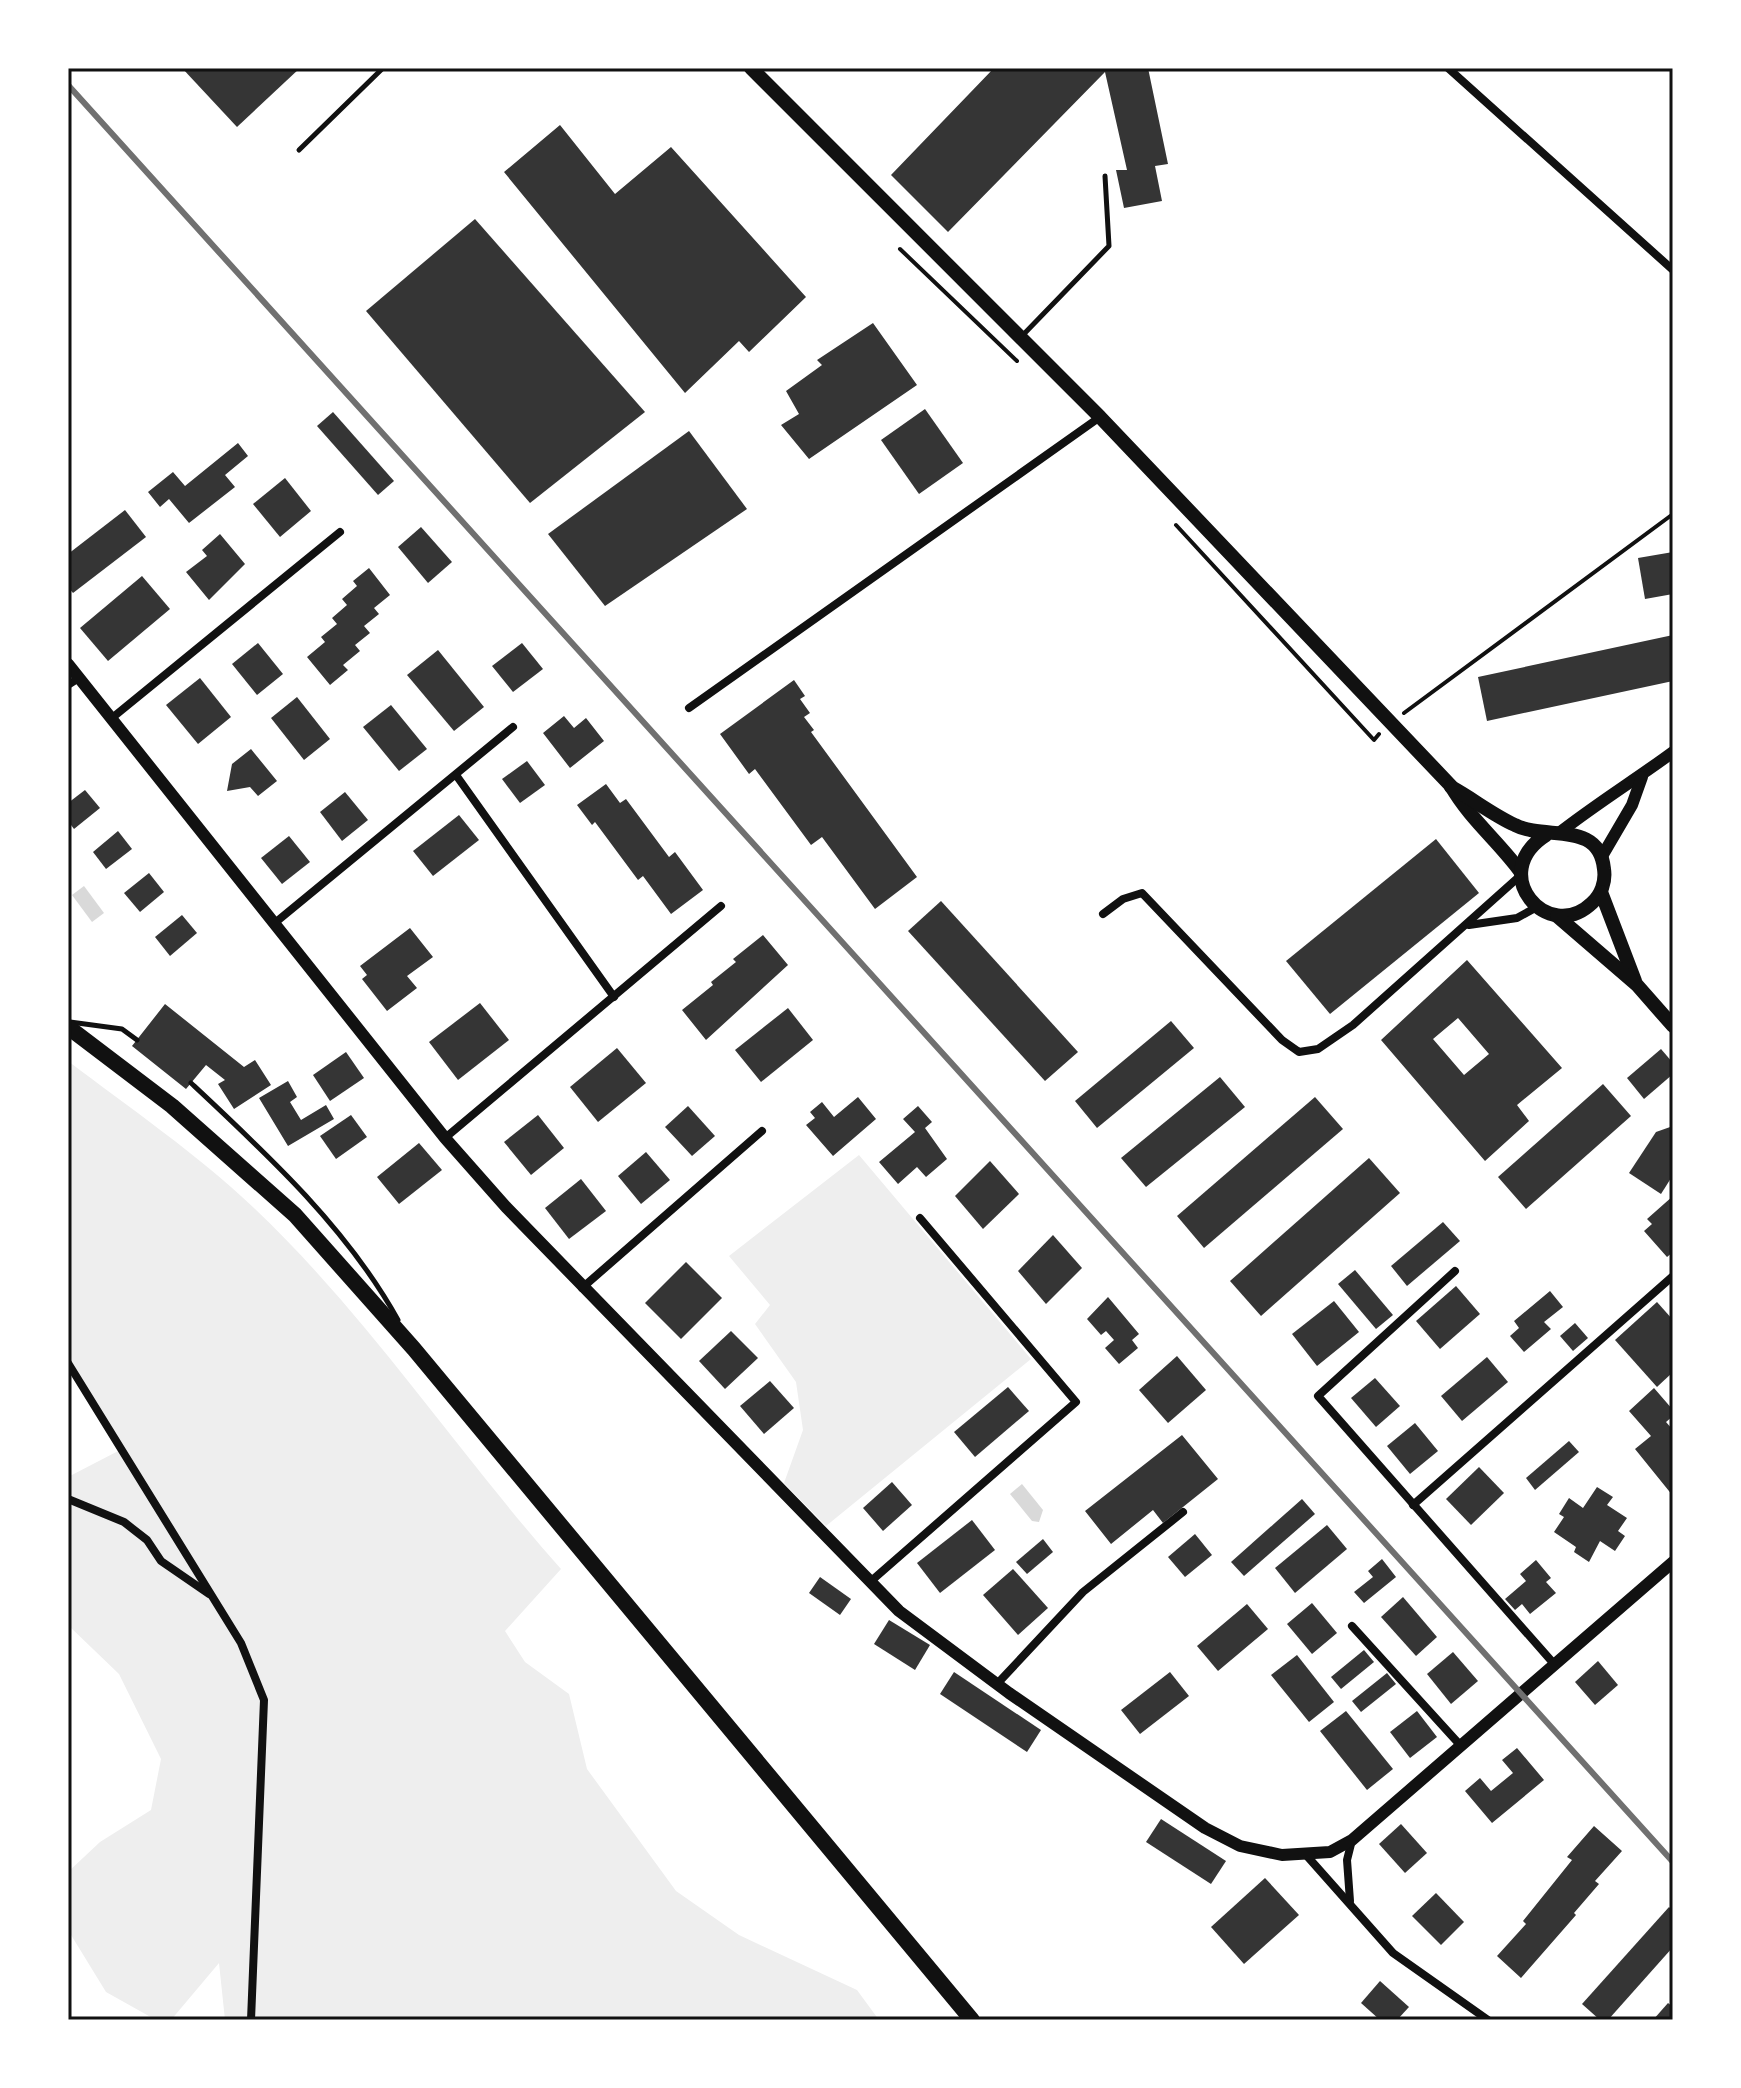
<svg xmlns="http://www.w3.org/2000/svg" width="1741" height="2088" viewBox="0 0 1741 2088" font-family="Helvetica,sans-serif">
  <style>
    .green { fill: #eee }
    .water { fill: #d9d9d9 }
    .building { fill: #353535; fill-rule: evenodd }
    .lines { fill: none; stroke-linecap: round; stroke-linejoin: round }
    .path { stroke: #111; stroke-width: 4 }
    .service { stroke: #111; stroke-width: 5 }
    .minor { stroke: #111; stroke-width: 8 }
    .tertiary { stroke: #111; stroke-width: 12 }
    .secondary { stroke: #111; stroke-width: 14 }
    .trunk { stroke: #111; stroke-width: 16 }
    .rail { stroke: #707070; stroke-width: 6 }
    .neatline { fill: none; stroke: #111; stroke-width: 3 }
  </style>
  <rect width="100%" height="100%" fill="#fff"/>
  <!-- green -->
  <g class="green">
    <path d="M68 1061C131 1109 196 1153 254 1208 369 1317 456 1451 561 1569L505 1631 525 1662 569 1694 587 1769 676 1891 739 1935 857 1990 879 2020H225L219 1963 171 2020H156L106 1992 68 1930V1872L100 1842 151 1810 161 1759 119 1674 68 1625V1477L124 1448 68 1358Z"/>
    <polygon points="859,1155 1031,1359 826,1526 784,1483 803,1430 796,1382 755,1324 770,1305 729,1256"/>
  </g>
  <!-- water -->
  <g class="water">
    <polygon points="84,886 104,913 92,922 72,895"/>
    <polygon points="1022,1484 1043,1510 1039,1522 1032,1521 1010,1494"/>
  </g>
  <!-- building -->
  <g class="building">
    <polygon points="182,68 300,68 237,127"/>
    <polygon points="994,68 1148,68 1168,164 1155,166 1162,201 1124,208 1116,170 1127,170 1105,72 948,232 891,175"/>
    <polygon points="560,125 615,194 671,147 806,297 749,352 739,341 685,393 504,172"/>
    <polygon points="475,219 645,412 530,503 366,311"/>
    <polygon points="873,323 917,385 809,459 781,425 799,414 786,391 822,365 817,360"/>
    <polygon points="925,409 963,463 919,494 881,440"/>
    <polygon points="333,412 394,481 378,495 317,426"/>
    <polygon points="689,431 747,509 605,606 548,534"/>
    <polygon points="238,443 248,456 225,475 235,487 189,523 169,499 160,507 148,492 173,472 185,486"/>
    <polygon points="285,478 311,511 280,537 253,504"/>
    <polygon points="125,510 146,537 73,593 68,587 68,554"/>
    <polygon points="421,527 452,562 428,583 398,547"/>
    <polygon points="220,534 245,564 209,600 186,572 207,556 202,550"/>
    <polygon points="1673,552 1673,594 1645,599 1638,558"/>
    <polygon points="369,568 390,595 374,608 379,614 364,626 370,633 355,645 360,651 343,665 348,670 330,685 307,657 325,642 321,637 337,624 332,618 347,605 342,599 357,586 353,581"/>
    <polygon points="142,576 170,609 108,661 80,628"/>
    <polygon points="1673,635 1673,681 1487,721 1478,677"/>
    <polygon points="258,643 283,674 257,695 232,664"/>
    <polygon points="522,643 543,669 513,692 492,666"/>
    <polygon points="438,650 484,707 454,731 407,675"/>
    <polygon points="200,678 231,717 198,744 166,705"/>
    <polygon points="794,680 805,696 800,699 810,713 804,717 814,730 811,732 917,877 875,909 822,837 811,845 755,769 749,774 720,734"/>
    <polygon points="297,697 330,739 304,760 271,718"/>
    <polygon points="391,705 427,749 399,771 363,727"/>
    <polygon points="564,716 574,728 586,718 604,741 570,768 543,733"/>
    <polygon points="251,749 277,781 258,796 250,787 227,791 232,764"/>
    <polygon points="527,761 545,785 520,803 502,779"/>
    <polygon points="606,784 620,803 626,799 669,857 675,852 703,890 671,914 643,876 638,880 595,822 592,825 577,805"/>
    <polygon points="85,790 100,808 74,829 68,821 68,803"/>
    <polygon points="345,792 368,820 342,841 320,812"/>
    <polygon points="459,815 479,840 433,876 413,851"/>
    <polygon points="118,831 132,849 106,869 93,852"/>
    <polygon points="289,836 310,862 282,884 261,858"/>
    <polygon points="1436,839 1479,893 1330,1014 1286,961"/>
    <polygon points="149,873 164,892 140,912 124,893"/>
    <polygon points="941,901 1078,1052 1045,1081 908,931"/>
    <polygon points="182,915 197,933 170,956 155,937"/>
    <polygon points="410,928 433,957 407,976 417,988 387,1011 362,979 367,975 360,966"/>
    <polygon points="763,935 788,965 706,1040 682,1010 713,985 711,982 736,962 733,959"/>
    <path d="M1467 960 1562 1068 1517 1105 1529 1121 1485 1161 1381 1040ZM1458 1018 1489 1054 1464 1075 1433 1039Z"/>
    <polygon points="480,1003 509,1040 458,1080 429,1042"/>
    <polygon points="165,1004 244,1067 255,1060 271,1085 234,1109 218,1084 225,1080 206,1065 186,1089 132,1046"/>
    <polygon points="788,1008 813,1040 761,1082 735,1050"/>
    <polygon points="1171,1021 1194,1048 1097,1128 1075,1101"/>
    <polygon points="617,1048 646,1083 598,1122 570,1087"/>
    <polygon points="1661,1049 1673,1063 1673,1074 1644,1099 1627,1078"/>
    <polygon points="346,1052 364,1078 330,1101 313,1075"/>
    <polygon points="1220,1077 1245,1107 1146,1187 1121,1158"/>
    <polygon points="288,1081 297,1097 290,1102 301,1120 326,1105 334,1119 288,1146 259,1098"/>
    <polygon points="1603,1084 1631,1116 1526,1209 1498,1177"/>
    <polygon points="858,1097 876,1119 833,1156 806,1125 815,1118 810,1112 822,1102 834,1117"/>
    <polygon points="1315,1097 1343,1129 1204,1248 1177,1216"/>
    <polygon points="688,1106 715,1136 692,1156 665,1127"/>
    <polygon points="918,1106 932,1122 925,1128 947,1159 926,1177 917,1167 898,1184 879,1162 915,1132 903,1119"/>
    <polygon points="351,1115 367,1137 336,1159 320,1136"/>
    <polygon points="538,1115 564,1148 531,1175 504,1142"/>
    <polygon points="1673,1126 1673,1175 1661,1194 1629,1173 1656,1132"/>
    <polygon points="419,1143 442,1170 399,1204 377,1177"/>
    <polygon points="646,1152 670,1180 641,1204 618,1176"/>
    <polygon points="1369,1158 1400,1193 1261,1316 1230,1281"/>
    <polygon points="990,1161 1019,1194 983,1229 955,1196"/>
    <polygon points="581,1179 606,1211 569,1239 545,1208"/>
    <polygon points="1673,1196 1673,1252 1667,1257 1644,1231 1652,1224 1647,1219"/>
    <polygon points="1443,1222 1460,1241 1407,1286 1391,1266"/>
    <polygon points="1053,1235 1082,1268 1046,1304 1018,1271"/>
    <polygon points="686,1262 722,1298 681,1339 645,1303"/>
    <polygon points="1355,1270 1393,1315 1376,1329 1338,1284"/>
    <polygon points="1456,1286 1480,1314 1440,1349 1416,1321"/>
    <polygon points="1550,1291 1563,1307 1544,1322 1551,1329 1524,1352 1510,1336 1519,1328 1514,1321"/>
    <polygon points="1108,1297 1139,1334 1132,1340 1138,1348 1119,1364 1105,1348 1114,1340 1106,1331 1101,1335 1087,1319"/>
    <polygon points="1334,1301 1359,1332 1317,1366 1292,1334"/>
    <polygon points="1657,1302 1673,1320 1673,1372 1657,1387 1615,1340"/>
    <polygon points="1575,1323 1588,1338 1573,1351 1560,1336"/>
    <polygon points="731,1331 758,1358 725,1389 699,1361"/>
    <polygon points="1177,1356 1206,1390 1168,1423 1139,1390"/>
    <polygon points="1487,1357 1508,1382 1462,1421 1441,1396"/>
    <polygon points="1375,1378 1400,1406 1376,1427 1351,1398"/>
    <polygon points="770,1381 794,1408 764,1434 740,1406"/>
    <polygon points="1008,1387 1029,1411 975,1457 954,1432"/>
    <polygon points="1654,1388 1673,1410 1673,1416 1666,1422 1673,1430 1673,1496 1635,1449 1651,1436 1629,1411"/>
    <polygon points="1415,1423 1438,1451 1410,1474 1387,1446"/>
    <polygon points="1182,1435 1218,1479 1163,1523 1153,1510 1111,1544 1085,1511"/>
    <polygon points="1569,1441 1579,1452 1535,1490 1526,1478"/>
    <polygon points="1479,1467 1504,1493 1471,1525 1446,1499"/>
    <polygon points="892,1482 912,1505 883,1531 863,1508"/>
    <polygon points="1597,1487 1613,1497 1607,1505 1627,1518 1618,1531 1625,1536 1615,1551 1600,1541 1589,1562 1574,1552 1576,1547 1554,1532 1564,1517 1559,1514 1569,1498 1583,1508"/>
    <polygon points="1302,1499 1315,1514 1244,1576 1231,1562"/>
    <polygon points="972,1520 995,1550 940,1593 917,1563"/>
    <polygon points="1327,1525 1347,1549 1295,1593 1275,1568"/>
    <polygon points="1195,1534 1212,1555 1185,1577 1168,1557"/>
    <polygon points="1043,1539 1053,1552 1027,1574 1016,1562"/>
    <polygon points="1382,1559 1396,1577 1364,1603 1354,1592 1373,1577 1368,1571"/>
    <polygon points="1536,1560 1551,1578 1546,1582 1556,1593 1530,1614 1522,1604 1515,1610 1505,1599 1526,1581 1520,1574"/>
    <polygon points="1013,1569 1048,1608 1018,1635 983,1595"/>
    <polygon points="820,1577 851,1599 840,1615 809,1593"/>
    <polygon points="1403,1597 1437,1637 1416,1656 1381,1617"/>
    <polygon points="1312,1603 1337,1633 1312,1654 1287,1624"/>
    <polygon points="1247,1604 1268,1629 1218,1671 1197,1646"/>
    <polygon points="889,1620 930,1645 915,1670 874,1644"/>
    <polygon points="1364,1650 1374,1662 1341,1689 1331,1677"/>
    <polygon points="1453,1652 1478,1681 1451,1704 1427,1674"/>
    <polygon points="1297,1655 1334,1702 1309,1722 1271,1675"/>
    <polygon points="1598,1661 1618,1685 1595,1705 1575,1682"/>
    <polygon points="954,1672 1041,1730 1027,1752 940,1694"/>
    <polygon points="1170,1672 1189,1696 1140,1734 1121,1710"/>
    <polygon points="1387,1673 1396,1684 1361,1712 1352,1701"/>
    <polygon points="1346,1711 1393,1769 1367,1790 1320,1731"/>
    <polygon points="1417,1711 1437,1737 1410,1758 1390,1732"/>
    <polygon points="1517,1748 1544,1780 1492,1823 1465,1791 1480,1778 1491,1791 1513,1773 1502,1760"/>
    <polygon points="1161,1819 1226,1861 1211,1884 1146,1842"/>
    <polygon points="1401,1824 1427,1853 1405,1873 1379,1844"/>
    <polygon points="1594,1826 1622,1851 1595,1881 1599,1884 1574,1913 1576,1915 1521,1978 1497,1956 1526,1924 1523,1921 1572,1860 1567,1857"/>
    <polygon points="1265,1878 1299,1915 1244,1964 1211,1927"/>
    <polygon points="1436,1893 1464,1922 1441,1945 1412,1916"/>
    <polygon points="1669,1907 1673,1911 1673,1947 1608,2020 1600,2020 1582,2004"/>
    <polygon points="1380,1981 1409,2007 1397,2020 1380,2020 1361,2003"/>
    <polygon points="1668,2003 1673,2007 1673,2020 1653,2020"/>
  </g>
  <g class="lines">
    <!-- path -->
    <g class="path">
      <polyline points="900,249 1017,361"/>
      <polyline points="1176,525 1374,740 1379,734"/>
      <polyline points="1404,713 1673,514"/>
    </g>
    <!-- service -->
    <g class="service">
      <polyline points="299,150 383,68"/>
      <polyline points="1021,337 1109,246 1105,176"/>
      <polyline points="70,1022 122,1029 137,1040"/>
      <path d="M191 1083C267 1154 348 1229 398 1320"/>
    </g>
    <!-- minor -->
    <g class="minor">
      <polyline points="1448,68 1673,270"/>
      <polyline points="68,685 79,678"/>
      <polyline points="689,708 1100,417"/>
      <polyline points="112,718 340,532"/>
      <polyline points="456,775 614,997"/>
      <polyline points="1103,914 1123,899 1142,893 1282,1040 1299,1052 1318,1049 1353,1025 1521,875"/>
      <polyline points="276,922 513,727"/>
      <polyline points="1469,925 1517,918 1537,907"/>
      <polyline points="445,1138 721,906"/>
      <polyline points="1455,1271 1318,1396 1555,1665"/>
      <polyline points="582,1288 762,1131"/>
      <polyline points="68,1363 241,1643 264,1700 251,2020"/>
      <polyline points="68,1499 124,1522 147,1540 161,1561 209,1594"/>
      <polyline points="1413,1505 1673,1276"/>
      <polyline points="870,1582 1076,1402 920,1218"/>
      <polyline points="1352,1626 1461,1746"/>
      <polyline points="997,1684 1083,1592 1183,1512"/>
      <polyline points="1307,1856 1393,1953 1488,2020"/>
      <polyline points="1350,1901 1347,1860 1352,1840"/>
    </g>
    <!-- tertiary -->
    <g class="tertiary">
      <polyline points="68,664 445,1138 506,1207 899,1611 1009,1693 1205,1828 1240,1846 1282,1855 1330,1852 1352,1840 1673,1562"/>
      <path d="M1559 833C1596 804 1635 780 1673 752"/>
      <polyline points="1601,858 1632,805 1642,777"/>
    </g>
    <!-- secondary -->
    <g class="secondary">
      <path d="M751 68 1100 417 1451 786C1470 819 1498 841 1520 871"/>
      <path d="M1451 787C1473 799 1493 815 1515 825 1546 841 1599 820 1604 869 1606 882 1601 895 1592 903 1548 945 1486 873 1546 835"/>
      <polyline points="1601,892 1635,981"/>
      <polyline points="1557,916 1637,985 1673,1026"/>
    </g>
    <!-- trunk -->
    <polyline class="trunk" points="68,1027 172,1106 295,1215 414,1349 972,2020"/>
    <!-- rail -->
    <polyline class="rail" points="68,85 1673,1862"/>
  </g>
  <!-- border -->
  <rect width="1741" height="2088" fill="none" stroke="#ffffff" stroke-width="140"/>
  <rect x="70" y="70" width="1601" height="1948" class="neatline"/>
</svg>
